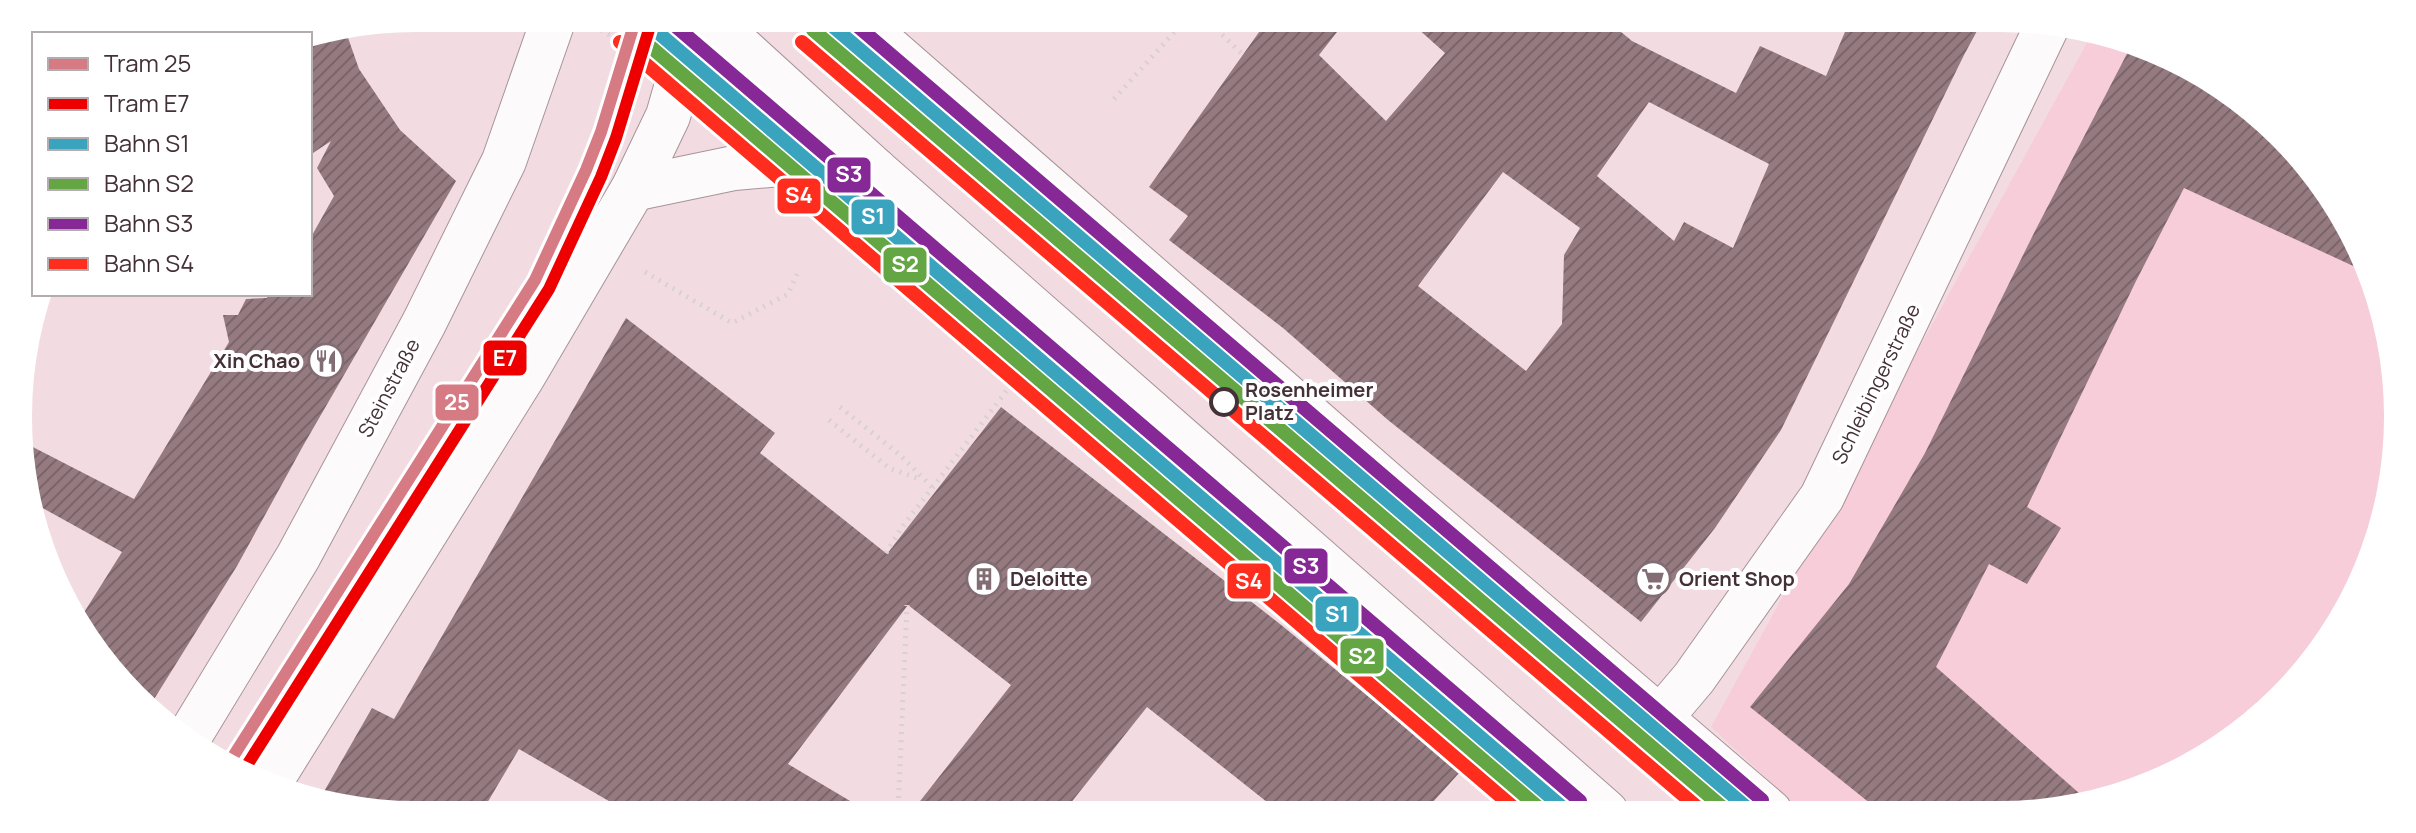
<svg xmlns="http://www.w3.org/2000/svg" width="2416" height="833" viewBox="0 0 2416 833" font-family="Manrope,sans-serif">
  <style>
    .built { fill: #f6cdd9 }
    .building { fill: url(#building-hatch); fill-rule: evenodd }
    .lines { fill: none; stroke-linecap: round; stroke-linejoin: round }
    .street-casing { stroke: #a69499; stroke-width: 46 }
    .secondary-casing { stroke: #a69499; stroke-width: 46 }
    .path { stroke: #d8d1d3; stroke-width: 5; stroke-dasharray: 2 6; stroke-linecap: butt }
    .street { stroke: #fdfafb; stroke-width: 44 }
    .secondary { stroke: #fdfafb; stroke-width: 44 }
    .rail-1-casing { stroke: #fff; stroke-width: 20 }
    .rail-2-casing { stroke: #fff; stroke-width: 20 }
    .rail-3-casing { stroke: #fff; stroke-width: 20 }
    .rail-4-casing { stroke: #fff; stroke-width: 20 }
    .rail-1 { stroke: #3aa4bf; stroke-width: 14 }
    .rail-2 { stroke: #64a544; stroke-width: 14 }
    .rail-3 { stroke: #862996; stroke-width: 14 }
    .rail-4 { stroke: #ff2d1d; stroke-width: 14 }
    .tram-1-casing { stroke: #fff; stroke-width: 18 }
    .tram-2-casing { stroke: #fff; stroke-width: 18 }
    .tram-1 { stroke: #d67a84; stroke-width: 12 }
    .tram-2 { stroke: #e00; stroke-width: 12 }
    .stop-dot { fill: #fff; stroke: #443137; stroke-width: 4 }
    .labels { text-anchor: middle; stroke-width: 8; stroke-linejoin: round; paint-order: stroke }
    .poi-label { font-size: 20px; font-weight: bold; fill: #443137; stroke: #fff; text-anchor: start }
    .street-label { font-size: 20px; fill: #443137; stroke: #fff }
    .stop-label { font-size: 20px; font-weight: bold; fill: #443137; stroke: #fff; text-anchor: start }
    .line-badge { stroke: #fff; stroke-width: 3 }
    .badge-label { font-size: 22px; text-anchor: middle; font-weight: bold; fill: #fff }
  </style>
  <defs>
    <pattern id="building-hatch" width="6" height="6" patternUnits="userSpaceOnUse" patternTransform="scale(2)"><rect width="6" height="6" fill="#957a80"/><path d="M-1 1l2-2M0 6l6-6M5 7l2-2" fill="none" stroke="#7b656a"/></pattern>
  </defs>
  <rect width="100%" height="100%" fill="#f2dce2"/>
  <!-- built -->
  <polygon class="built" points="2094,30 2102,31 2242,100 2344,217 2395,364 2385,519 2344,616 2263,716 2175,774 2052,812 1803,812 1711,727"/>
  <!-- building -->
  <g class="building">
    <path d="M1269 18H1348L1319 55 1386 121 1445 53 1406 18H1604L1632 41 1736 93 1760 46 1826 76 1851 18H1984L1964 55 1781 430 1715 528 1641 622 1388 420 1283 328 1169 240 1188 216 1149 187ZM1649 102 1769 164 1733 248 1684 222 1674 241 1597 176ZM1503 172 1580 228 1564 255 1562 324 1526 371 1418 286Z"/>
    <polygon points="346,32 359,69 400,130 456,181 303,446 237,566 151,704 85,638 78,622 122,552 30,501 27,444 134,499 229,342 223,315 238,315 246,299 267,298 269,294 310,294 310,239 334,196 317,168 331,141 310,155 310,39"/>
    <polygon points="2131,46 2242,100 2344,217 2362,270 2184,188 2136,281 2027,507 2061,528 2027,584 1989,564 1936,667 2088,801 2052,812 1881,812 1750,707 1849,584 1925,453 2035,231"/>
    <polygon points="626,318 775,433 760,453 887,554 1001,407 1280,624 1460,772 1423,813 1281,813 1147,707 1062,814 910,814 1011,685 908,605 788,764 872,814 633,815 519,749 480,815 416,815 318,802 372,708 394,719"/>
  </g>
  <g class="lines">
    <!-- street casing -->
    <g class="street-casing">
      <g id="street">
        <polyline points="633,189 734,168 793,163 875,170"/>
        <polyline points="1661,717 1694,678 1822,497 2048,24"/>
        <polyline points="187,740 298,557 424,323 504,161 554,18"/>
        <polyline points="270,782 523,376 633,189 668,116 696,18"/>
      </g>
    </g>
    <!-- secondary casing -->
    <g class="secondary-casing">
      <g id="secondary">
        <polyline points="708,18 875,170 1606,812"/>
        <polyline points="854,18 1410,504 1770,812"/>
      </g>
    </g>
    <!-- path -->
    <g class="path">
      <polyline points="1205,18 1243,55"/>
      <polyline points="601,30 634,50"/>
      <polyline points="1114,99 1187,18"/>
      <polyline points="645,272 732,323 788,294 799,270"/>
      <polyline points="840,407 900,455 932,487"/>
      <polyline points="829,420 889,468 922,480"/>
      <polyline points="886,553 900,530 1024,368"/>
      <polyline points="898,814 907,605"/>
    </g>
    <!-- street -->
    <use href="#street" class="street"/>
    <!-- secondary -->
    <use href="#secondary" class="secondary"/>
    <!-- rail-1 casing -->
    <g class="rail-1-casing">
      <g id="rail-1">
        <polyline points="641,18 1569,813"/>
        <polyline points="823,18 1752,812"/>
      </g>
    </g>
    <!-- rail-2 casing -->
    <g class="rail-2-casing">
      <g id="rail-2">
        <polyline points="631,30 1545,813"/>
        <polyline points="813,30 1728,812"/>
      </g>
    </g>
    <!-- rail-3 casing -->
    <g class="rail-3-casing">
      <g id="rail-3">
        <polyline points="666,18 1580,801"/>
        <polyline points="848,18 1762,800"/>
      </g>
    </g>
    <!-- rail-4 casing -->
    <g class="rail-4-casing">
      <g id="rail-4">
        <polyline points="620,42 1520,813"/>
        <polyline points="802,42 1703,812"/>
      </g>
    </g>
    <!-- rail-1 -->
    <use href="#rail-1" class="rail-1"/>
    <!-- rail-2 -->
    <use href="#rail-2" class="rail-2"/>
    <!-- rail-3 -->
    <use href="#rail-3" class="rail-3"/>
    <!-- rail-4 -->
    <use href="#rail-4" class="rail-4"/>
    <!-- tram-1 casing -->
    <g class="tram-1-casing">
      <polyline id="tram-1" points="229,763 535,280 586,170 601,132 636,18"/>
    </g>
    <!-- tram-2 casing -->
    <g class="tram-2-casing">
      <polyline id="tram-2" points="244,770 549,289 601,177 616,138 651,23"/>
    </g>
    <!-- tram-1 -->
    <use href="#tram-1" class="tram-1"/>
    <!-- tram-2 -->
    <use href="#tram-2" class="tram-2"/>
  </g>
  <!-- icons -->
  <defs>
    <g id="restaurant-ring" transform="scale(1.8)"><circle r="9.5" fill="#fff" stroke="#816d73" stroke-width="1.5"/><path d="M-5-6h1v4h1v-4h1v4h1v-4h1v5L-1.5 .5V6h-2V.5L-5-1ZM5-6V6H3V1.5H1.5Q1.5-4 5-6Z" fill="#816d73"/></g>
    <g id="building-ring" transform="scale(1.8)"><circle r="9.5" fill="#fff" stroke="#816d73" stroke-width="1.5"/><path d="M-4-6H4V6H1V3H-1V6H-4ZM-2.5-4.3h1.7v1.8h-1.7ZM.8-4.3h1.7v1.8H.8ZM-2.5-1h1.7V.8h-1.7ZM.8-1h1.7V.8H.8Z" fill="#816d73"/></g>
    <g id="supermarket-ring" transform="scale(1.8)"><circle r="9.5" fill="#fff" stroke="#816d73" stroke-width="1.5"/><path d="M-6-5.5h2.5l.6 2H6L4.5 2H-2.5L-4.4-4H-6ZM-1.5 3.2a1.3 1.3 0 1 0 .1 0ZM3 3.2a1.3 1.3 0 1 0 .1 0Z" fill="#816d73"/></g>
  </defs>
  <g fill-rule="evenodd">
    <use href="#restaurant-ring" x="326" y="361"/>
    <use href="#building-ring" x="984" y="579"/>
    <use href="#supermarket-ring" x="1653" y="579"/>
  </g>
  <!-- markers -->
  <circle class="stop-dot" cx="1224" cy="402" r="13"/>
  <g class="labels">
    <!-- poi labels -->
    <g class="poi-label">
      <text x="300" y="368" text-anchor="end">Xin Chao</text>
      <text x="1010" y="586">Deloitte</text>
      <text x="1679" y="586">Orient Shop</text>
    </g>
    <!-- street labels -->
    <g class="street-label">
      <text transform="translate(1876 384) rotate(-64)" y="7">Schleibingerstraße</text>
      <text transform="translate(389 388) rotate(-62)" y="7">Steinstraße</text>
    </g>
    <!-- stop labels -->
    <g class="stop-label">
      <text x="1245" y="397">Rosenheimer<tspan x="1245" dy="23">Platz</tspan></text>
    </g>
  </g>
  <!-- crop -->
  <path d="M0 0H2416V833H0ZM416 32H2000A384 384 0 0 1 2384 416V417A384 384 0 0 1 2000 801H416A384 384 0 0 1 32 417V416A384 384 0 0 1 416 32Z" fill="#fff" fill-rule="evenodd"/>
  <g class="line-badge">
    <rect x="826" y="156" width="46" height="38" rx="8" fill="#862996"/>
    <rect x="776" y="177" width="46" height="38" rx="8" fill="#ff2d1d"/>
    <rect x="850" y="198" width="46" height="38" rx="8" fill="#3aa4bf"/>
    <rect x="882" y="246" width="46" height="38" rx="8" fill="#64a544"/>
    <rect x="482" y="339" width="46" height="38" rx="8" fill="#e00"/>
    <rect x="434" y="383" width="46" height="39" rx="8" fill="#d67a84"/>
    <rect x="1283" y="547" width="46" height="38" rx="8" fill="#862996"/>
    <rect x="1226" y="562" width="46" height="38" rx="8" fill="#ff2d1d"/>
    <rect x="1314" y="595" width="46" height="38" rx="8" fill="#3aa4bf"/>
    <rect x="1339" y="637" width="46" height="38" rx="8" fill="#64a544"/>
  </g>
  <g class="badge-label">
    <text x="849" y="182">S3</text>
    <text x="799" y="203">S4</text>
    <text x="873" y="224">S1</text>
    <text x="905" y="272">S2</text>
    <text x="505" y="366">E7</text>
    <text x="457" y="410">25</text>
    <text x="1306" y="574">S3</text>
    <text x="1249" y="589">S4</text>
    <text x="1337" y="622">S1</text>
    <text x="1362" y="664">S2</text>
  </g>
  <!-- legend -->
  <rect x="32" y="32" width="280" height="264" fill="#ffffff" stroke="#b4adaf" stroke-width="2"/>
  <rect x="48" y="58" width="40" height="12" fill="#d67a84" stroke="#b4adaf" stroke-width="2"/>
  <text x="104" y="72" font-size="24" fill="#443137">Tram 25</text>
  <rect x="48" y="98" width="40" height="12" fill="#ee0000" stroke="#b4adaf" stroke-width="2"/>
  <text x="104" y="112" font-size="24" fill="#443137">Tram E7</text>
  <rect x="48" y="138" width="40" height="12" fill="#3aa4bf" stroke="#b4adaf" stroke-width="2"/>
  <text x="104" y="152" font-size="24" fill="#443137">Bahn S1</text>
  <rect x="48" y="178" width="40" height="12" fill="#64a544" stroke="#b4adaf" stroke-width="2"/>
  <text x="104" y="192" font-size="24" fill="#443137">Bahn S2</text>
  <rect x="48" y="218" width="40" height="12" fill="#862996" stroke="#b4adaf" stroke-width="2"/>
  <text x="104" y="232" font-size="24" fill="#443137">Bahn S3</text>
  <rect x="48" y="258" width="40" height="12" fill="#ff2d1d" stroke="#b4adaf" stroke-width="2"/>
  <text x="104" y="272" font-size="24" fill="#443137">Bahn S4</text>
</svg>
